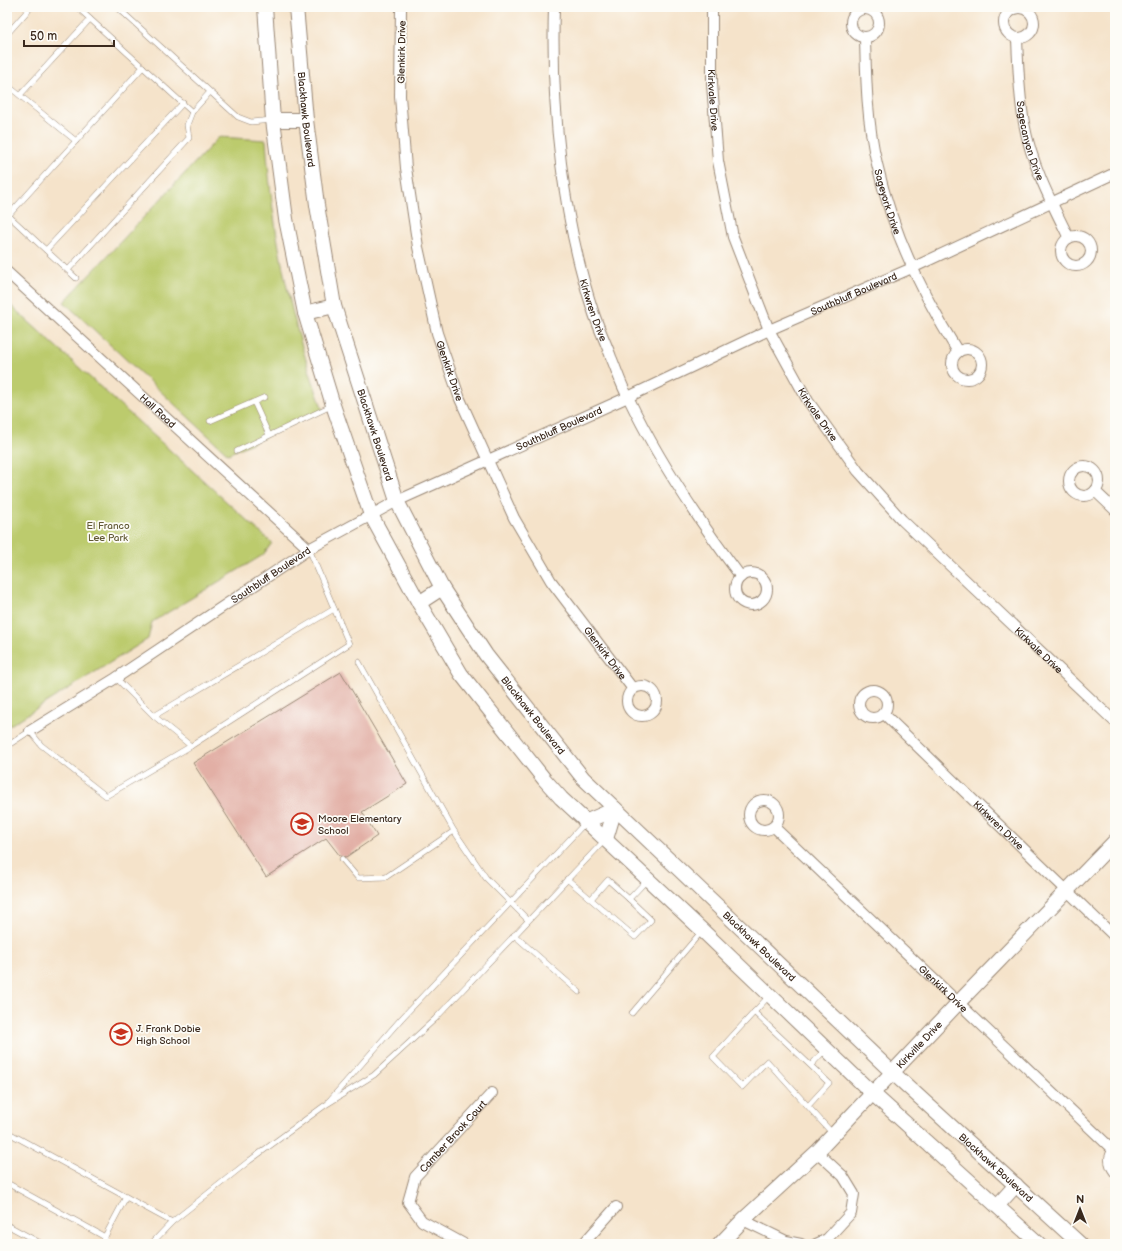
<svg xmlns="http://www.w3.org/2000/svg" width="1122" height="1251" viewBox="0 0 1122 1251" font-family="'Balsamiq Sans',sans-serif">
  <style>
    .green { fill: #bccb6d; stroke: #7c7a46 }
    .building { fill: #e2afa5 }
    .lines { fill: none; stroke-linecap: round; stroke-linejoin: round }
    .lane-casing { stroke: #988674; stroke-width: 6 }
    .street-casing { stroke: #988674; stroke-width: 12 }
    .secondary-casing { stroke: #988674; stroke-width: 16 }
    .lane { stroke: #fff; stroke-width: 5 }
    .street { stroke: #fff; stroke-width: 10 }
    .secondary { stroke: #fff; stroke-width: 14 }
    .labels { text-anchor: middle; stroke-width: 3.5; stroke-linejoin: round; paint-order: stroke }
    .street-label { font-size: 10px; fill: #3b2a1e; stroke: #fdfcf7 }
    .park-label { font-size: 10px; fill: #625a36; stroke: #fdfcf7 }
    .poi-label { font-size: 10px; fill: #3b2a1e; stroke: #fdfcf7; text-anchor: start }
  </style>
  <rect width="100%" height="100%" fill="#fdfcf7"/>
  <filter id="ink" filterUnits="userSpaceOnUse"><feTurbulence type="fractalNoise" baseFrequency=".025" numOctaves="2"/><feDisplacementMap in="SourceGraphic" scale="8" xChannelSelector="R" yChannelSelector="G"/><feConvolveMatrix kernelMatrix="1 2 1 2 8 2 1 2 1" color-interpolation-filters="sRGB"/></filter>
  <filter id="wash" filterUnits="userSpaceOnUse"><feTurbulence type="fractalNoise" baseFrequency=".012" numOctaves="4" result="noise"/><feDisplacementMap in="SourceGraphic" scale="16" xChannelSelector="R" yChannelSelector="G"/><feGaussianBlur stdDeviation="0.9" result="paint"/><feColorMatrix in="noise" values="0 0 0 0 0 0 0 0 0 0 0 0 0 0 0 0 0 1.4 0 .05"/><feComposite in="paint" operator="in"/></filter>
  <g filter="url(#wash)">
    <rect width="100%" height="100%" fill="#f5e3ca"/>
    <!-- green -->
    <g class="green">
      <path d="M219 137 266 140C272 232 291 324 323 410L228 454 64 302Z"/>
      <polygon points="7,302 272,543 263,555 152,622 148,639 7,727"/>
    </g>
    <g id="blocks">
      <!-- building -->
      <polygon class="building" points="341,672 407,784 362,812 377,836 346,857 340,856 326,838 266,877 193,763"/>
    </g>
  </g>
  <g filter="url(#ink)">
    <use href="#blocks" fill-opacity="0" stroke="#988674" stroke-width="1"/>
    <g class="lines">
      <!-- lane casing -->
      <g class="lane-casing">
        <g id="lane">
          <polyline points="77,7 192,112"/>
          <polyline points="117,7 238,117 251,122 272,120"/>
          <polyline points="7,34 31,7"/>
          <polyline points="7,85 76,141"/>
          <polyline points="20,95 90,19"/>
          <polyline points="9,216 76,278"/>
          <polyline points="7,217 143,67"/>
          <polyline points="46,250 183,103"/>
          <polyline points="68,270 189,138 187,125 192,112 210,92"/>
          <polyline points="254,402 269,435"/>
          <polyline points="210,421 265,397"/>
          <polyline points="237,451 331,406"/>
          <polyline points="359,662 454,831 486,878 528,920"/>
          <polyline points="116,678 154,716 191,746 349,644 309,549"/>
          <polyline points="154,716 334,609"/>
          <polyline points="7,746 30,731 41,745 106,796 191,746"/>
          <polyline points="342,859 358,878 386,877 454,831"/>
          <polyline points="567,879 635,937 651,920 629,899 647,880"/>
          <polyline points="591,899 608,880 629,899"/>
          <polyline points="514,935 579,992"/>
          <polyline points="769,996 713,1057 742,1087 767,1061 833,1134"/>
          <polyline points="754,1012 829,1083 808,1106"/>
          <polyline points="632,1013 702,931"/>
          <polyline points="811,1065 825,1050"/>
          <polyline points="329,1101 401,1019 585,823"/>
          <polyline points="7,1132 172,1222 249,1161 324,1106 374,1075 435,1019 604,841"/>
          <polyline points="7,1183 105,1237"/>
          <polyline points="7,1225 42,1244"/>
          <polyline points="101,1244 126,1197"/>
          <polyline points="151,1244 172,1222"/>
        </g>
      </g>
      <!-- street casing -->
      <g class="street-casing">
        <g id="street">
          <path id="s1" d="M401 7 400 96 406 168 418 247 437 333 460 399 514 518 551 581 633 689"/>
          <path id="s2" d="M554 7C551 108 562 218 594 314 599 329 606 343 611 357 617 371 621 385 628 397 658 460 699 521 741 577"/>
          <path id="s3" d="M712 7V84L718 161 733 237 769 330 808 401 858 471 902 520 1115 722"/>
          <circle cx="1019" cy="23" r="15"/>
          <circle cx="865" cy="23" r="14"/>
          <path id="s4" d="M865 38C866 80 867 122 877 164 892 231 922 294 958 352"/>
          <path id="s5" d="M1017 38C1018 66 1019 95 1024 123 1031 163 1051 202 1069 238"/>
          <circle cx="1076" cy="251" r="15"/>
          <path id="s6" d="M7 272 309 549"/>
          <circle cx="967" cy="364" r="15"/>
          <circle cx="1084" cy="481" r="15"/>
          <polyline points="1095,491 1115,510"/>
          <circle cx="751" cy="589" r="16"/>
          <circle cx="642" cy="701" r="15"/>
          <circle cx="873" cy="704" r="14"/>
          <path id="s7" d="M883 713 1115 937"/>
          <path id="s8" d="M30 731 116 678 309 549 397 501 628 397 769 330 912 268 1115 173"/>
          <circle cx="764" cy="815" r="15"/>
          <path id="s9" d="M774 827 1113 1150"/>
          <path d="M1115 1149C1108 1156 1109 1164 1115 1172"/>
          <polyline points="743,1220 786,1241 801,1244"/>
          <path id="s10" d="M464 1244 422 1221 408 1202 415 1177 492 1093"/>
          <polyline points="583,1244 616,1207"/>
          <polyline points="816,1244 827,1239 851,1213 854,1194 843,1176 817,1152"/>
        </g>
      </g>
      <!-- secondary casing -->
      <g class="secondary-casing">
        <g id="secondary">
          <polyline points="265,7 273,120 286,219 305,313 333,405 371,515 419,603 461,674 544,779 561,798 702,930 872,1093 1039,1244"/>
          <path id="s11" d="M296 7 306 120 317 205 334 306 397 501 442 588 486 655 583 778 893 1073 1080 1244"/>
          <polyline points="273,120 306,120"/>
          <polyline points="305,313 334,306"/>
          <polyline points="419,603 442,588"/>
          <polyline points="585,822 615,809"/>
          <polyline points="606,839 615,809"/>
          <polyline points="997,1206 1016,1185"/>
          <path id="s12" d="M720 1244 743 1220 817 1152 959 1002 1115 841"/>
        </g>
      </g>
      <!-- lane -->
      <use href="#lane" class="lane"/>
      <!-- street -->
      <use href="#street" class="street"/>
      <!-- secondary -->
      <use href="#secondary" class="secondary"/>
    </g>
  </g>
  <!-- icons -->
  <defs>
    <g id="school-ring" transform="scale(1.15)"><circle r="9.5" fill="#fdfcf7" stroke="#c8321e" stroke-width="1.5"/><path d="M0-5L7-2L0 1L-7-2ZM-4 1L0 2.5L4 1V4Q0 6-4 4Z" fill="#c8321e"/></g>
  </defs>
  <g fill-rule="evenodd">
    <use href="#school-ring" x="302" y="824"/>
    <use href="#school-ring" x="121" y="1034"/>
  </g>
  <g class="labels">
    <!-- street labels -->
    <g class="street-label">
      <text transform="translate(401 52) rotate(-89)" y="4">Glenkirk Drive</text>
      <text dy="4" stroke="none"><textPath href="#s3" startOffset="93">Kirkvale Drive</textPath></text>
      <text dy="4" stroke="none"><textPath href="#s11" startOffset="113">Blackhawk Boulevard</textPath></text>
      <text dy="4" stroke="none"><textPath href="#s5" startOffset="104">Sagecanyon Drive</textPath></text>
      <text dy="4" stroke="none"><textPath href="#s4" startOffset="166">Sageyork Drive</textPath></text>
      <text dy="4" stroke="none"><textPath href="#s8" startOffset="935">Southbluff Boulevard</textPath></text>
      <text dy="4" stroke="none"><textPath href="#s2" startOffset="307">Kirkwren Drive</textPath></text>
      <text dy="4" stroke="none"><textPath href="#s1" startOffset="369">Glenkirk Drive</textPath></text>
      <text dy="4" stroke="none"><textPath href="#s6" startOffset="205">Hall Road</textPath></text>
      <text dy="4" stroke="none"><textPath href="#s3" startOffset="429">Kirkvale Drive</textPath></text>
      <text dy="4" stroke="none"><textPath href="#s8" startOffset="611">Southbluff Boulevard</textPath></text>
      <text dy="4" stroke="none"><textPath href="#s11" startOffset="437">Blackhawk Boulevard</textPath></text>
      <text dy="4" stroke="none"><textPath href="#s8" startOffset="287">Southbluff Boulevard</textPath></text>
      <text dy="4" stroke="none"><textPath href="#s3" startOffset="753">Kirkvale Drive</textPath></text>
      <text dy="4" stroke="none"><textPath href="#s1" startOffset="693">Glenkirk Drive</textPath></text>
      <text dy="4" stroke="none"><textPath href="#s11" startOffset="761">Blackhawk Boulevard</textPath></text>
      <text dy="4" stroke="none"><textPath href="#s7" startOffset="161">Kirkwren Drive</textPath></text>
      <text dy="4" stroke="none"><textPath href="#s11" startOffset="1085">Blackhawk Boulevard</textPath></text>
      <text dy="4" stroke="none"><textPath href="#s9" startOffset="234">Glenkirk Drive</textPath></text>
      <text dy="4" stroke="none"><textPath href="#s12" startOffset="282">Kirkville Drive</textPath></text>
      <text dy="4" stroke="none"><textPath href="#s10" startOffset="153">Camber Brook Court</textPath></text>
      <text dy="4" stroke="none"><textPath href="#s11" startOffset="1409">Blackhawk Boulevard</textPath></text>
    </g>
    <!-- park labels -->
    <g class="park-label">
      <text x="108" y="529">El Franco<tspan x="108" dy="12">Lee Park</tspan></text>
    </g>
    <!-- poi labels -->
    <g class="poi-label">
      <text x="318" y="822">Moore Elementary<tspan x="318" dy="12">School</tspan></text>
      <text x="136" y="1032">J. Frank Dobie<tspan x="136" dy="12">High School</tspan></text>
    </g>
  </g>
  <!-- margin -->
  <rect width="1122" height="1251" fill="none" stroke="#fdfcf7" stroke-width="24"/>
  <!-- north arrow -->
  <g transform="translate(1080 1209)" stroke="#fdfcf7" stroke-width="3" paint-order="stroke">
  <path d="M0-3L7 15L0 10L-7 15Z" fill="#3b2a1e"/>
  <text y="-6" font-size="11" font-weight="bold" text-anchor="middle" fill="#3b2a1e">N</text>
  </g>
  <!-- scale -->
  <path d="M24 40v6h90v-6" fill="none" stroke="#3b2a1e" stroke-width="2"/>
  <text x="30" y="40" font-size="12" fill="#3b2a1e" stroke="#fdfcf7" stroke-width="3" paint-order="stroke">50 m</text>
</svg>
